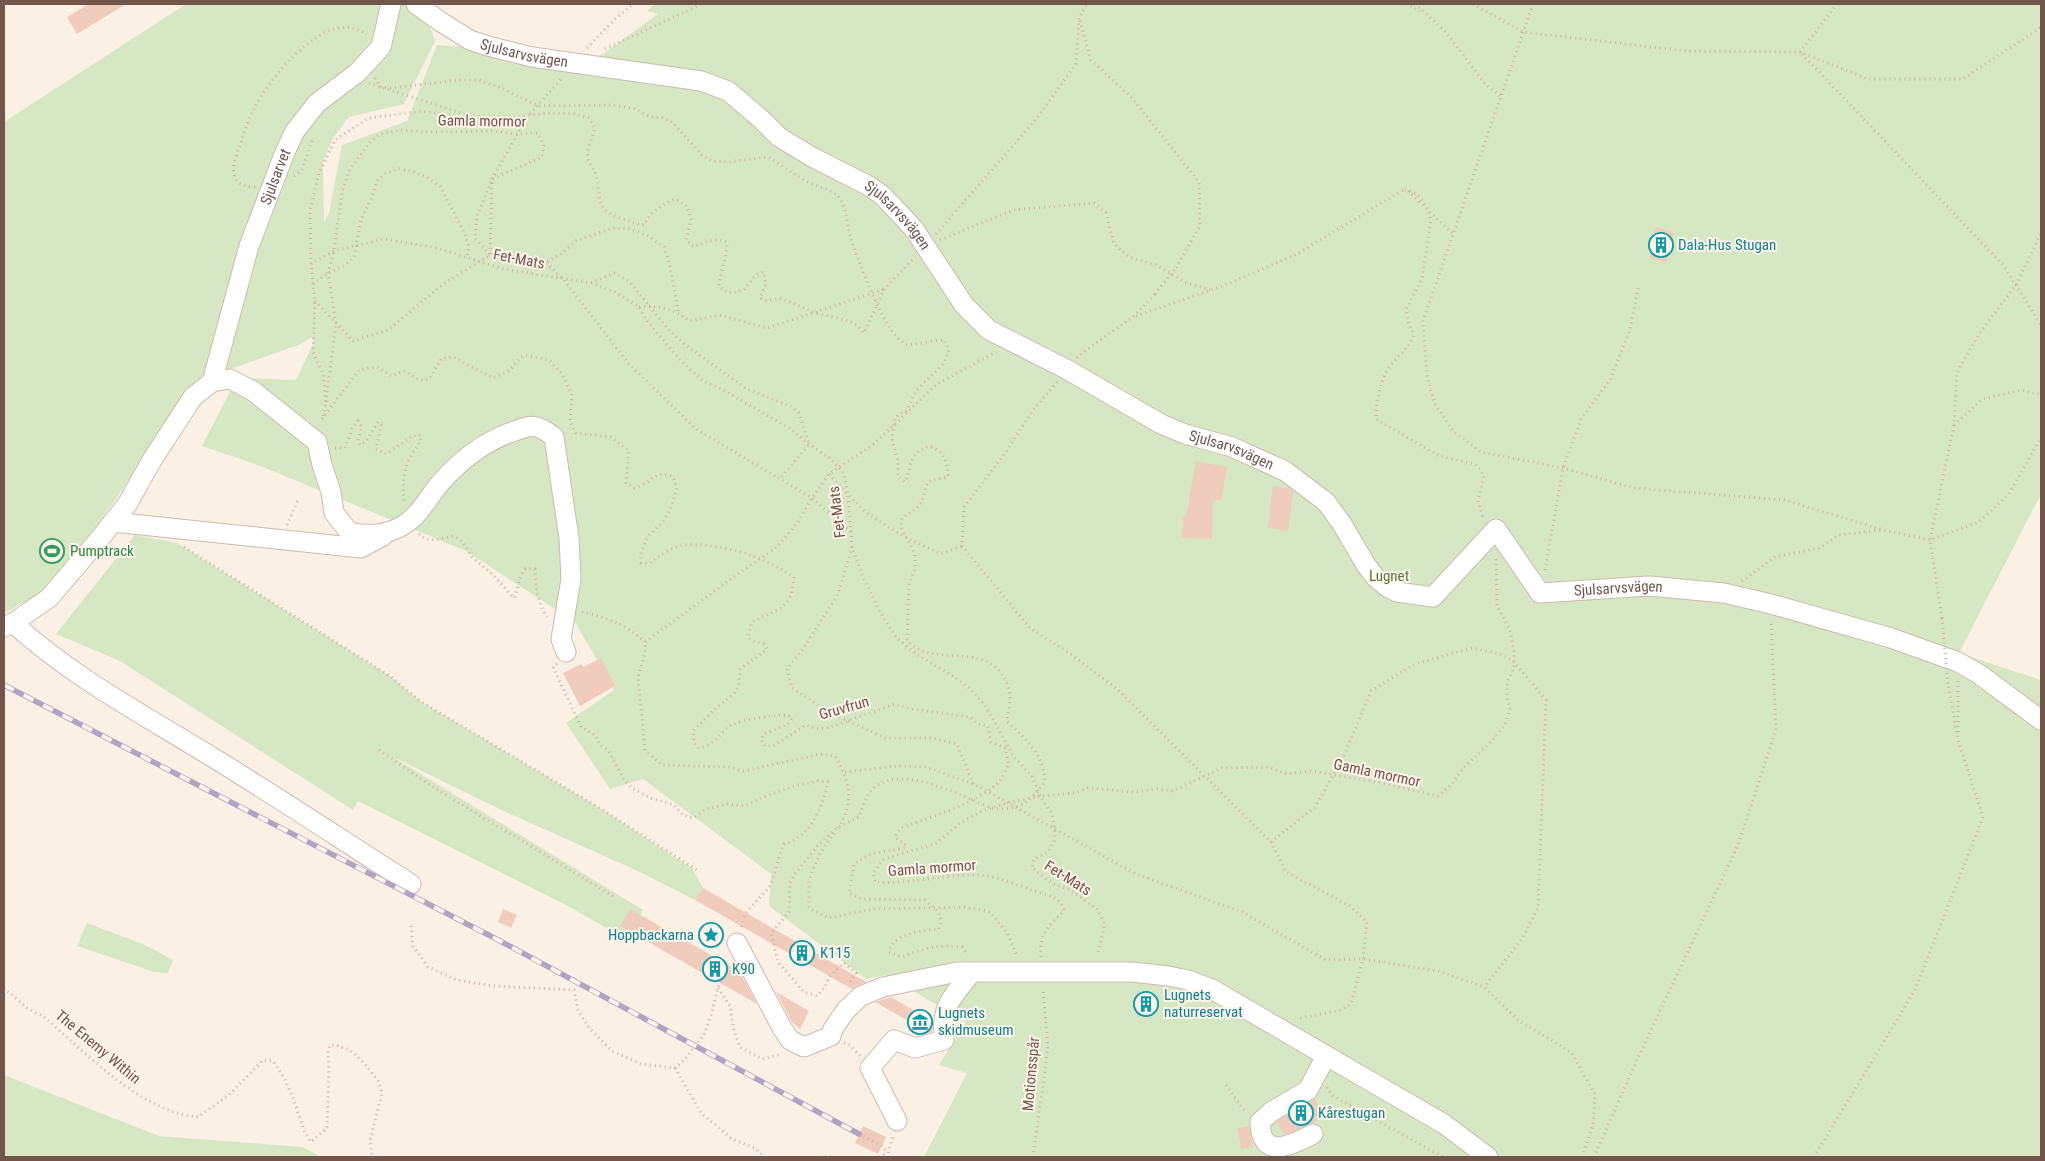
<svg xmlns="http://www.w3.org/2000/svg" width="2045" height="1161" font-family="'Roboto Condensed',sans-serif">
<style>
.green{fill:#d5e8c3}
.building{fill:#efccbc}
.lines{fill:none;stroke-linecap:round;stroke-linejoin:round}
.minor-casing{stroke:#ceb9ae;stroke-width:21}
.path{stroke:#d4afa0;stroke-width:3;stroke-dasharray:1 4;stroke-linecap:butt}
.minor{stroke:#fff;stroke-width:19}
.rail-casing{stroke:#b1a3c3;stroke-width:5.5}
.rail{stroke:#fef4e9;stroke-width:4;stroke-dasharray:11;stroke-linecap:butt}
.path-bridge{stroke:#d4afa0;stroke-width:3;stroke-dasharray:1 4;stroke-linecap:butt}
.labels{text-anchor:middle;stroke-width:4;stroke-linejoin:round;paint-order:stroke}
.street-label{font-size:15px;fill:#72554b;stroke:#fef4e9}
.culture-label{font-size:15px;fill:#0d838f;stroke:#fef4e9;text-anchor:start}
.leisure-label{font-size:15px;fill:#27864d;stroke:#fef4e9;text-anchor:start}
.park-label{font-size:15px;fill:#577843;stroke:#fef4e9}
</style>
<rect width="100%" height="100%" fill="#fbf0e4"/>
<path class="green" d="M186,4H422L435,41L404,104L349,117L333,138L323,162L324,222L329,213L342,145L407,121L437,45L594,57L603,54L658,14L647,11L655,4H2041V494L1959,653L2041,680V1157H924L967,1073L939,1065L966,1022L886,975L866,979L769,906L771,874L643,779L610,789L566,723L614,690L575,622L464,550L263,467L202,446L237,378L296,380L313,344L312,337L301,344L197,381L145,458L52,588L4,613V122Z
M135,535L177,543L390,676L420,701L603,810L692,868L703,888L695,900L640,872L508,813L393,757L643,910L626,939L566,905L358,801L353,810L120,661L56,634Z
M87,923L145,945L173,960L168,973L154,972L77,946Z
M4,1075L159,1136L303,1147L321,1157H4Z"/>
<path class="building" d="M89,4H126L77,34L67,17Z
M1656,227L1674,232L1666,263L1649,258Z
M1196,461L1227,467L1221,501L1213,499L1212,539L1182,538L1183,517H1186Z
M1273,486L1288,488L1293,491L1288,531L1268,528Z
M601,658L615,686L580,706L563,673L581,664L583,667Z
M703,888L866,982L852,989L695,900Z
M503,909L517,915L511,928L498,922Z
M630,909L739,971L757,1004L620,926Z
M776,992L809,1011L800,1029L792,1022Z
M1137 1004a9 9 0 1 1 18 0a9 9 0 1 1-18 0Z
M891,997L933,1022L932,1032L928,1033L922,1030L918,1036L909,1030L912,1023L875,1002Z
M1315,1099L1323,1116L1314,1123L1284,1135L1277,1121Z
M863,1126L886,1137L878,1154L855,1143Z
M1249,1126L1253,1147L1241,1149L1238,1128Z"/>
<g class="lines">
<defs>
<g id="minor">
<path id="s1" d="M416,4L441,22L470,40L488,46L532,57L701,81L728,91L761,119L779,137L812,157L869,186L883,196L914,229L964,305L989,330L1068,370L1161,424L1185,434L1232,447L1285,471L1326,502L1342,524L1366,565L1376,578L1387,587L1397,592L1433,597L1496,529L1540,593L1649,586L1724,593L1771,604L1891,638L1958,662L1979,674L2041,720"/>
<path id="s2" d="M212,382L249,246L285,152L295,131L317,103L357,73L381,47L391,4"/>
<path d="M113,522L361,548L383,536"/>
<path d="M13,623C72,677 144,715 212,757C279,798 345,842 411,884"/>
<path d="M4,627L13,623L49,598L102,536L128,503L152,460L193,397L212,382L230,379L253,391L317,442L322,465L331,492L334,513L350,533C369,535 384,536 402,526C418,517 426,501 437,487C457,463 480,444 509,433C530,425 536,422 554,437L569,538L571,579L561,639L566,652"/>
<path d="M737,943L782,1028L790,1040L804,1047L831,1036L833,1029L846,1010L861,996L883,987L957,972H1132L1168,976L1188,980L1212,989L1246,1009L1444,1124L1488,1157"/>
<path d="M897,1121L870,1068L894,1040L915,1048L944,1040C941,1005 951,999 972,972"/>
<path d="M1313,1134C1292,1145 1261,1161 1260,1122L1271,1112L1308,1090L1326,1056"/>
</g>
</defs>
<use href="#minor" class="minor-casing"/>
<path class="path" d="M1406,4L1420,11
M1415,4L1444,30L1487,86L1501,96
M1473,4L1523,32L1686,51L1800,52L1868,79H1963L2041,27
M1533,4L1423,321L1427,377L1435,404L1454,432L1481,452L1563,468L1634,488L1784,500L1883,530L1930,540L1979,522L2009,494L2041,437
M1080,21L1091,60L1131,97L1199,182L1200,226L1175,269
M587,48L616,18L633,4
M605,49L702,4
M1800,52L1837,4
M1802,54L2003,265L2041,325
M375,78L381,87L391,88L459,80H478L499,87L538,106L611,105L633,108L651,117L664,118L672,122L702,155L712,161L728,162L768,157C782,165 795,176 810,183C819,187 830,189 838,196C847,206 847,224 850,236C857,257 885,337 906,344C913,346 933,340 944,340L949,350L944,363L915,392L906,411L899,414L895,419L892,439L898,462V477L905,482C914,462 907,455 929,446C945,452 947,461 948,477L931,480L926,486L922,502L916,509L902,518L901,527L915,554V569L909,585L907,639C928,669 981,641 1003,676C1007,682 1010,690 1010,698C1010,705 1008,713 1007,721C1027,741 1043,752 1045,782C1030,802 1018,812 992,808C962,797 905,764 875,787C866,794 863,806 859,817L837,828L819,844L794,875L790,884L789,912L771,933L778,962L804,992L817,996L825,987L829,977L844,963L856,973L850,982
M369,83L470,116L512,117L550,113L574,114L589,118L595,128C593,136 588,146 588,154C587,163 594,167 596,175C602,198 593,210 623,219C631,221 636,225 644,225C650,212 662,205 675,199L687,206L691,219L686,240L694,247C705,242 715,237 727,242C727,260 720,271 719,287L729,293L744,290L756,275L763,272L766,284L760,298L767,301L780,298L816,313L849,321L859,327L864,333L885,288L915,257
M530,114L562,78
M294,176L302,170L313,138
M255,187C246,187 236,184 234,175C232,165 237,154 240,145C244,133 248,120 254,109C267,82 307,34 338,28C348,26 358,29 367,34
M1405,189L1417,194L1427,207L1431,220L1422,279L1406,309L1408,322L1414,335C1407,351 1400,353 1390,366C1381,378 1375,404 1376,419L1439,456L1475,464L1484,475L1478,501L1483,518
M1408,191L1453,234
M936,234L1037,118L1076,64L1079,18L1087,4
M940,240L1013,210L1094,203L1106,213L1114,244L1129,257L1156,265L1187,283L1210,290
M490,254L492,179L526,119
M516,261L534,263
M546,263L563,279L629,364L696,429L812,498L851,532
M311,264L334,251L384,239L437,248L503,269L591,283L615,292L639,307L647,321L681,361L703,381L723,390L791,429L809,444L831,459L844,474L848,494L852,547L863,577L880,612L896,637L916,654L953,676L969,688L985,705L1014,757L1032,776L1040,796L1052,814L1055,829L1054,841L1048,852L1034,859L1032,868L1053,884L1069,889L1097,909L1104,921V929L1097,956
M591,283L614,273L629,281L668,329L688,347L747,389L790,406L799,413L809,444L780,479
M313,284L328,273L345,265L354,257L361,219L372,197L377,181L386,173L399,169L412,171L428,178L440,186L464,232L469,247L467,258
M315,301L353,341L388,330L442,285L490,255
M639,307C658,305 675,309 689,321L720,315L767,328L885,289
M1136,316L1228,284L1295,255L1405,189
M1077,358L1082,353L1133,317L1155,294
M1057,382L1031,413L1006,452L964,507L962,546L1030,628L1069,653L1117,689L1271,842L1286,872L1350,906L1367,922L1363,959L1351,1004L1340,1010L1297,1019
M326,402L336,323L328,273L334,251L342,192L349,171L369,143L380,134L401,130L431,132L492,131L517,134L537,133L544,144L542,157L492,179L477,216L475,238L490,255L545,263L561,254L576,241L613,228L631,229L648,236L664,247L670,266L678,311
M323,416L326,402L323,374L313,352L315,301L311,264L310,210L319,173L335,140L369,118L422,111L481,121L525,119
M322,419L359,370L377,367L391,376L405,371L419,380L429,379L442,358L453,357L493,378L510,370L516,362L525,355L549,360L562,374L572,394L570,422L576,433L611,437L629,451L626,483L634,488C651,485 654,468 673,477L677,488L670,510L662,523L648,536L641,552V563H650C659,555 669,549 680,546C686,544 694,545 700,545C735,547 765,558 794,577L791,596L782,608L752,622L748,637L752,641L764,644L767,649C758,658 749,661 740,669L739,685L734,694L716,708L693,731L694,743L699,748C717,744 717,735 730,726C740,719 776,715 788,715L792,719L788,724L764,734L761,740L765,746H773L806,725L818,729L831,727L895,704L911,709L970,717L978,724L988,726L991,742L1005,748L1009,764L1000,781L987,792L956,808L901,828L895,837L906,845L905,848L871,854L854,864L849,893L862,899L925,900C937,910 944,913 939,929C923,930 893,933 889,952L901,957C921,949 940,944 962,947L968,955
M1954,425L1983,399L2021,390L2041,395
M335,448H345L353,427L358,421L362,427L358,440L360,445L366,441L378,422L381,425L376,449L386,454L413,436L421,435C420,447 413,450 409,460C402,474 403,489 404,504
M829,474L864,511L903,536L941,554L962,546
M287,525L298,500
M419,534L426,539L436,540L454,536L462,541L472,557L492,574L514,598C519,588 518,578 525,569H535C536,587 537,603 547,617
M184,547L390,676L420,701L603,810L697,870
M852,547L838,594L803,649L787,669L792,688L827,711L885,738H931L957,744L973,784
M1545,570L1563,468L1581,419L1610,380L1630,330L1638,288
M1742,581L1775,557L1819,548L1839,535L1880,530
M582,612C606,617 627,625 645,642
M1942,618L1930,540L1954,425L1957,372L1979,334L2016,285L2041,233
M557,664L553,667L581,727L595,735L600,745L608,750L625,781L632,788L650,798L674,805L683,815L693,818L706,809L727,804L745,806L768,795L798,785L818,781L828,782C823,806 810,838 784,844L780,854L771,885L745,914L741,929
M1958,732V680
M379,750L436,789L613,896
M845,772L897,766L925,767L974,784L1136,874L1242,912L1326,960L1363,959L1438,971L1484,987L1519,1021L1571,1052L1595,1094L1593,1125L1582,1157
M838,828C855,802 850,781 835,756L821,754L743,771L729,767L662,765L645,750L638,677L645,654V642L735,576L777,547L798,522L812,498L829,474L874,444L937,384L996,352
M834,833L819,855L809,880V908L828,918L874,909L965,907L990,912L1008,934L1017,956
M1271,842L1315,807L1343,758L1371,691L1415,664L1472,648L1500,654L1513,661L1546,700L1538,908L1522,939L1484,987
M411,926L413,946L428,967L457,980L494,986L574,990L578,1010L589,1028L612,1051L641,1064L675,1068L685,1059L704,1035L711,1015L718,988L728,963
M1041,957C1039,931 1048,929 1064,910C1059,896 1050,896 1037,892C1018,886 999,876 978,875C945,874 906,885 875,882L873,873L884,859L937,843L960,823L984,810L1007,803L1040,796L1074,793L1088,788L1134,792L1157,789L1173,791L1222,768L1268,767L1287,774L1310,771L1372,781L1438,796L1452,784L1463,768L1491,742L1505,725L1510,709L1507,697V682L1514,668V650L1510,630L1497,606L1496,559
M4,988L27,1008L44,1017C85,1052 142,1113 198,1117L229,1095L263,1060L273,1061C286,1078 293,1098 300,1118C304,1129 304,1133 311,1142L327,1128L329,1074L328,1050L330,1045H335L350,1050L365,1064L378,1081L382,1093L370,1141L372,1157
M718,988L730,1006L734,1031L740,1047L762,1059L782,1054
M844,1043L850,1045L860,1056
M675,1068L701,1113L732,1139L755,1148L764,1157
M1226,1085L1246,1113
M1327,1087L1333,1096L1443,1157
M859,1134L882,1146L888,1152
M825,1157H831
M879,1157L888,1153L893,1136
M1033,1157L1048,1048L1043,989
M1594,1157L1636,1062L1738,845L1776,730L1771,620
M1814,1157L1915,990L1983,817L1958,740L1948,684"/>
<use href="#minor" class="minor"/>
<defs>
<path id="rail" d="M4,685L502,942L859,1134"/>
</defs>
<use href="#rail" class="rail-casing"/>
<use href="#rail" class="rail"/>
<path class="path-bridge" d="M1155,294L1175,269
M1942,618L1948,684"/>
</g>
<defs>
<symbol id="building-ring" viewBox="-11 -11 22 22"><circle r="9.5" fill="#fef4e9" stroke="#0f9aa8" stroke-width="1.5"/><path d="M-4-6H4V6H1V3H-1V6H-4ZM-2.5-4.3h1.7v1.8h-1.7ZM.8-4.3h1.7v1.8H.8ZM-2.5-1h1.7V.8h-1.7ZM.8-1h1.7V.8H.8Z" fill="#0f9aa8"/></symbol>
<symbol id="stadium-ring" viewBox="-11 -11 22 22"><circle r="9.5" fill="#fef4e9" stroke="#2e9e5b" stroke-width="1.5"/><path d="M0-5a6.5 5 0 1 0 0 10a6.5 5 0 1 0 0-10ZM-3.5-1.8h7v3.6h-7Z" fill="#2e9e5b"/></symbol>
<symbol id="sight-ring" viewBox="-11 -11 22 22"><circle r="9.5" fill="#fef4e9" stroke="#0f9aa8" stroke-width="1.5"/><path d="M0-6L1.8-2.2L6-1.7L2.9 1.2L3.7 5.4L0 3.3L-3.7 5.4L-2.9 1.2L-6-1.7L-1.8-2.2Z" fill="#0f9aa8"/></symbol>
<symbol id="museum-ring" viewBox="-11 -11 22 22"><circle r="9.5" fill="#fef4e9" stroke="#0f9aa8" stroke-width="1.5"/><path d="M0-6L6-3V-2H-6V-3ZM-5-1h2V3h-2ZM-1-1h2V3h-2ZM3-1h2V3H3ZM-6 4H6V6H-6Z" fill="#0f9aa8"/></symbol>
</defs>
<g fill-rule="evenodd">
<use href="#building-ring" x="1647" y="231" width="28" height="28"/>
<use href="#stadium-ring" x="38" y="537" width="28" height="28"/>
<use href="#sight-ring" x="697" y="921" width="28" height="28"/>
<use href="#building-ring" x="788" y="939" width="28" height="28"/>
<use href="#building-ring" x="701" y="955" width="28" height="28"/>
<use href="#building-ring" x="1132" y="990" width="28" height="28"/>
<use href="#museum-ring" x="906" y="1008" width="28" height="28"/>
<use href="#building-ring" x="1287" y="1099" width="28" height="28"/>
</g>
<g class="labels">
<g class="street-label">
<text dy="5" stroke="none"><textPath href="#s1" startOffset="121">Sjulsarvsvägen</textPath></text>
<text transform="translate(482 121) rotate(1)" y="5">Gamla mormor</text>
<text dy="5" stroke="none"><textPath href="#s2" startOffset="215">Sjulsarvet</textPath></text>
<text dy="5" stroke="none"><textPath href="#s1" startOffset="541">Sjulsarvsvägen</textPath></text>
<text transform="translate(519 259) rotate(11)" y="5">Fet-Mats</text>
<text dy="5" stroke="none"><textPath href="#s1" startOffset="960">Sjulsarvsvägen</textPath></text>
<text transform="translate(837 512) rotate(-97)" y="5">Fet-Mats</text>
<text dy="5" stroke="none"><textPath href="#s1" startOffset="1471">Sjulsarvsvägen</textPath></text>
<text transform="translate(844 708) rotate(-16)" y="5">Gruvfrun</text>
<text transform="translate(1377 773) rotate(12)" y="5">Gamla mormor</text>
<text transform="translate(932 868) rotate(-4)" y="5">Gamla mormor</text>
<text transform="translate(1068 878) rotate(32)" y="5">Fet-Mats</text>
<text transform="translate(98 1047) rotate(40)" y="5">The Enemy Within</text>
<text transform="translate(1031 1074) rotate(-85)" y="5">Motionsspår</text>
</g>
<g class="culture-label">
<text x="1678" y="250">Dala-Hus Stugan</text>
<text x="694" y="940" text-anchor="end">Hoppbackarna</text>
<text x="820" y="958">K115</text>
<text x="732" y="974">K90</text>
<text x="1164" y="1000">Lugnets<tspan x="1164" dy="17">naturreservat</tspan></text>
<text x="938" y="1018">Lugnets<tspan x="938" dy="17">skidmuseum</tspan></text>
<text x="1318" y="1118">Kårestugan</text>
</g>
<g class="leisure-label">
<text x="70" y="556">Pumptrack</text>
</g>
<g class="park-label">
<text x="1389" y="581">Lugnet</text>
</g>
</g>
<rect width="2045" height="1161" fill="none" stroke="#72554b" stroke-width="10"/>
</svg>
